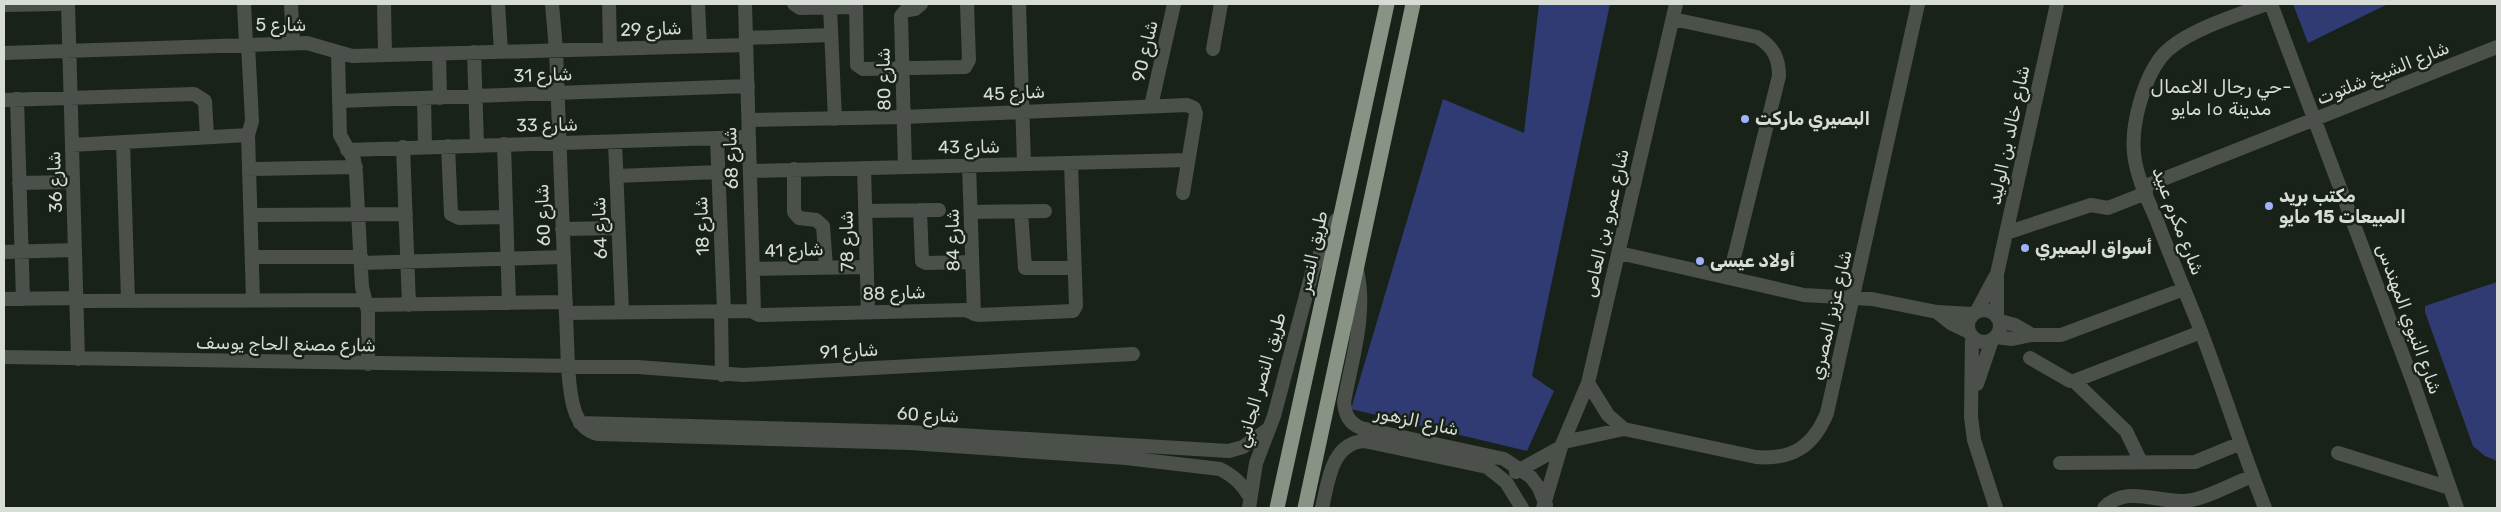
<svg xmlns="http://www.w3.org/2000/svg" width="2501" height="512" font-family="Rubik,'Noto Sans Arabic',sans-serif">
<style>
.green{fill:#2f3b72}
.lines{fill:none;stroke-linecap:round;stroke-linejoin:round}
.minor{stroke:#4b504a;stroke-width:14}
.highway{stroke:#889386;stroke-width:15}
.poi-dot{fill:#9fb3fd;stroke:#192218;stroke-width:2}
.labels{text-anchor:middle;stroke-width:5;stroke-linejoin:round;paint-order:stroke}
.street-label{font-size:18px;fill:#d7dcd6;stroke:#192218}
.poi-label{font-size:18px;font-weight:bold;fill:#d7dcd6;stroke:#192218;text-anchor:start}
.neighbourhood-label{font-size:19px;fill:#d7dcd6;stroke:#192218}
</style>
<rect width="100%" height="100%" fill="#192218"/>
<path class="green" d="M1539,4H1610L1532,376L1554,391L1527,451L1351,409L1443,99L1524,133Z
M2293,4H2388L2308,43Z
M2497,282V461L2485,456L2473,446L2425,312V306Z"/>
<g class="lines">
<path class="minor" d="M68,4L78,359
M244,4L246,44
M291,4L293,43
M384,4L385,54
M498,4L501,51
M552,4L556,50L568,367C570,390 571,429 598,434L910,443L1126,458L1220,469C1234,476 1242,484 1250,497
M609,4L610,48
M698,4L700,46
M745,4L754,312
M794,4L800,8L856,7
M856,4L857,65L863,69L965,67L969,60L967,4
M1019,4L1024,164
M2271,4L2413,382L2457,508
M4,5L59,4
M830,7L835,119
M1673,19L1757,37C1773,46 1779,58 1779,76L1729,278
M746,38L831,35
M248,44L252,121L248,135L253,300
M1213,49L1221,4
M474,52L477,145
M4,53L307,43L352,56L746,45
M338,54L340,135L354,160L356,174L362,287L368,311V364
M439,54L440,98
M17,99L23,299
M424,99L425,146
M4,100L194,94L205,101L207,137
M339,101L748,86
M1151,106L1174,4
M749,120L903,117L1187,105L1194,108L1196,114L1183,193
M717,138L724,311
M123,142L128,300
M615,142L622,312
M504,144L509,303
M72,145L248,135
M448,146L451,214L459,218L506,217
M403,147L409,305
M347,150L749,137
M969,165L974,314
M905,167L901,16L905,11L915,9L921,4
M864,168L868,312
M249,169L356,167
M794,169V212L799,218L816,220L823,226L826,267
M750,171L1188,160
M616,176L719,172
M19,183L73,182
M2143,187L2497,47
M920,210L922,261L926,263L972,262
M865,211L939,210
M971,212L1045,211
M1021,212L1025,268H1075
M251,215L406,214
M562,229L618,228
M2006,233L2091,205L2108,208L2146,193
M4,252L75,250
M1619,253L1804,295L1872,299L1937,312L1973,314
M252,257H361
M361,263L564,257
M753,269L867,267
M1357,270C1367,313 1352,359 1344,402C1345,415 1349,423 1361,428L1504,459L1531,477L1539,488L1546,505
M4,299L77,298
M77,301L364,300
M366,305L566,302
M1968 326a16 16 0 1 1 32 0a16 16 0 1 1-32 0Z
M721,311L722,375
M1977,311L1995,277
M1937,312L1952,324L1969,332
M566,313L751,311L759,315L965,310L978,315L1073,311L1076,306L1071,163
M1997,316V274L2057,4
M2000,321L2015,325L2032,335
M1972,336L1971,417L1974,440L1996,508
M1996,337L2012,339L2032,335H2061L2184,289
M4,357L638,367L743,375L1133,354
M2030,358L2070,381H2074L2201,332
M2074,381L2126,431L2141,462
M1588,383L1608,415L1624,429
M1977,384L1992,340
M580,423L909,432L1229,451L1243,447L1267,430
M1564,442L1624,429L1756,457C1792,460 1813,447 1827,413L1918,4
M2338,453L2450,488
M2060,463L2195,462L2241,443
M1516,472L1561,447
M1249,508L1256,463L1274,416L1313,269L1336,220
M1322,508C1328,483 1331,443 1364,441L1487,467L1506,482L1522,508
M1543,508L1561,447L1588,383L1676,4
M2104,508C2125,485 2157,502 2183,501C2202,501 2233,483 2253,476
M2265,508C2240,445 2220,379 2195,316C2182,284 2169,253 2157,221C2148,200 2136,176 2134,153C2131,124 2144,78 2162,56C2183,31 2236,16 2266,4"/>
<path class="highway" d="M1277,508L1387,4
M1305,508L1413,4"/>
</g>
<g class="poi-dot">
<circle cx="1745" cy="119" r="5"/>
<circle cx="2269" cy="206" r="5"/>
<circle cx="2025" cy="248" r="5"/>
<circle cx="1700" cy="261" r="5"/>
</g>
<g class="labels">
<g class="street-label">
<text x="281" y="31">شارع 5</text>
<text transform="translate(651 29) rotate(-2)" y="6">شارع 29</text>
<text transform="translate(1145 51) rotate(-77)" y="6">شارع 90</text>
<text transform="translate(2383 73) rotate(-22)" y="6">شارع الشيخ شلتوت</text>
<text transform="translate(543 75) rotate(-2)" y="6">شارع 31</text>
<text transform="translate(884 79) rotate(-91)" y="6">شارع 80</text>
<text transform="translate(1014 93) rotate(-3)" y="6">شارع 45</text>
<text transform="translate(547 125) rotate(-1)" y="6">شارع 33</text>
<text transform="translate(2009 135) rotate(-78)" y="6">شارع خالد بن الوليد</text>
<text transform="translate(969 147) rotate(-1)" y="6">شارع 43</text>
<text transform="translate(731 158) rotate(-92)" y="6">شارع 68</text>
<text transform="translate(55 182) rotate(-92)" y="6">شارع 36</text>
<text transform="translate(543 215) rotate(-92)" y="6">شارع 60</text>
<text transform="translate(2178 221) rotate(69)" y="6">شارع مكرم عبيد</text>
<text transform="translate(1606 223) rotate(-77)" y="6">شارع عمرو بن العاص</text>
<text transform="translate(702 226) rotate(-92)" y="6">شارع 18</text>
<text transform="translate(600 228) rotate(-92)" y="6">شارع 64</text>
<text transform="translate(953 240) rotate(-91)" y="6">شارع 84</text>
<text transform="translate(847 241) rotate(-91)" y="6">شارع 78</text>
<text transform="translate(794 250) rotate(-2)" y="6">شارع 41</text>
<text transform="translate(1313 252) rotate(-78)" y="6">طريق النصر</text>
<text transform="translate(894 293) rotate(-2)" y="6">شارع 88</text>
<text transform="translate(1831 315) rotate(-77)" y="6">شارع عزيز المصري</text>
<text transform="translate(2409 319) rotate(70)" y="6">شارع النبوي المهندس</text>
<text transform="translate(286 344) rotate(1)" y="6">شارع مصنع الحاج يوسف</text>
<text transform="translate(849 351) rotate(-3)" y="6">شارع 91</text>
<text transform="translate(1261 380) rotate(-74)" y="6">طريق النصر الجانبي</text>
<text transform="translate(928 415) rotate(3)" y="6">شارع 60</text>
<text transform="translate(1417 421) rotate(12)" y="6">شارع الزهور</text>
</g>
<g class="poi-label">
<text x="1755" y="125">البصيري ماركت</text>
<text x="2279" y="202">مكتب بريد<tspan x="2279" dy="21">المبيعات 15 مايو</tspan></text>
<text x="2035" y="254">أسواق البصيري</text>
<text x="1710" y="267">أولاد عيسى</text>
</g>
<g class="neighbourhood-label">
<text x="2221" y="93">حي رجال الاعمال-<tspan x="2221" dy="22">مدينة ١٥ مايو</tspan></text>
</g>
</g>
<rect width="2501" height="512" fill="none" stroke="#d7dcd6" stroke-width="10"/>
</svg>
